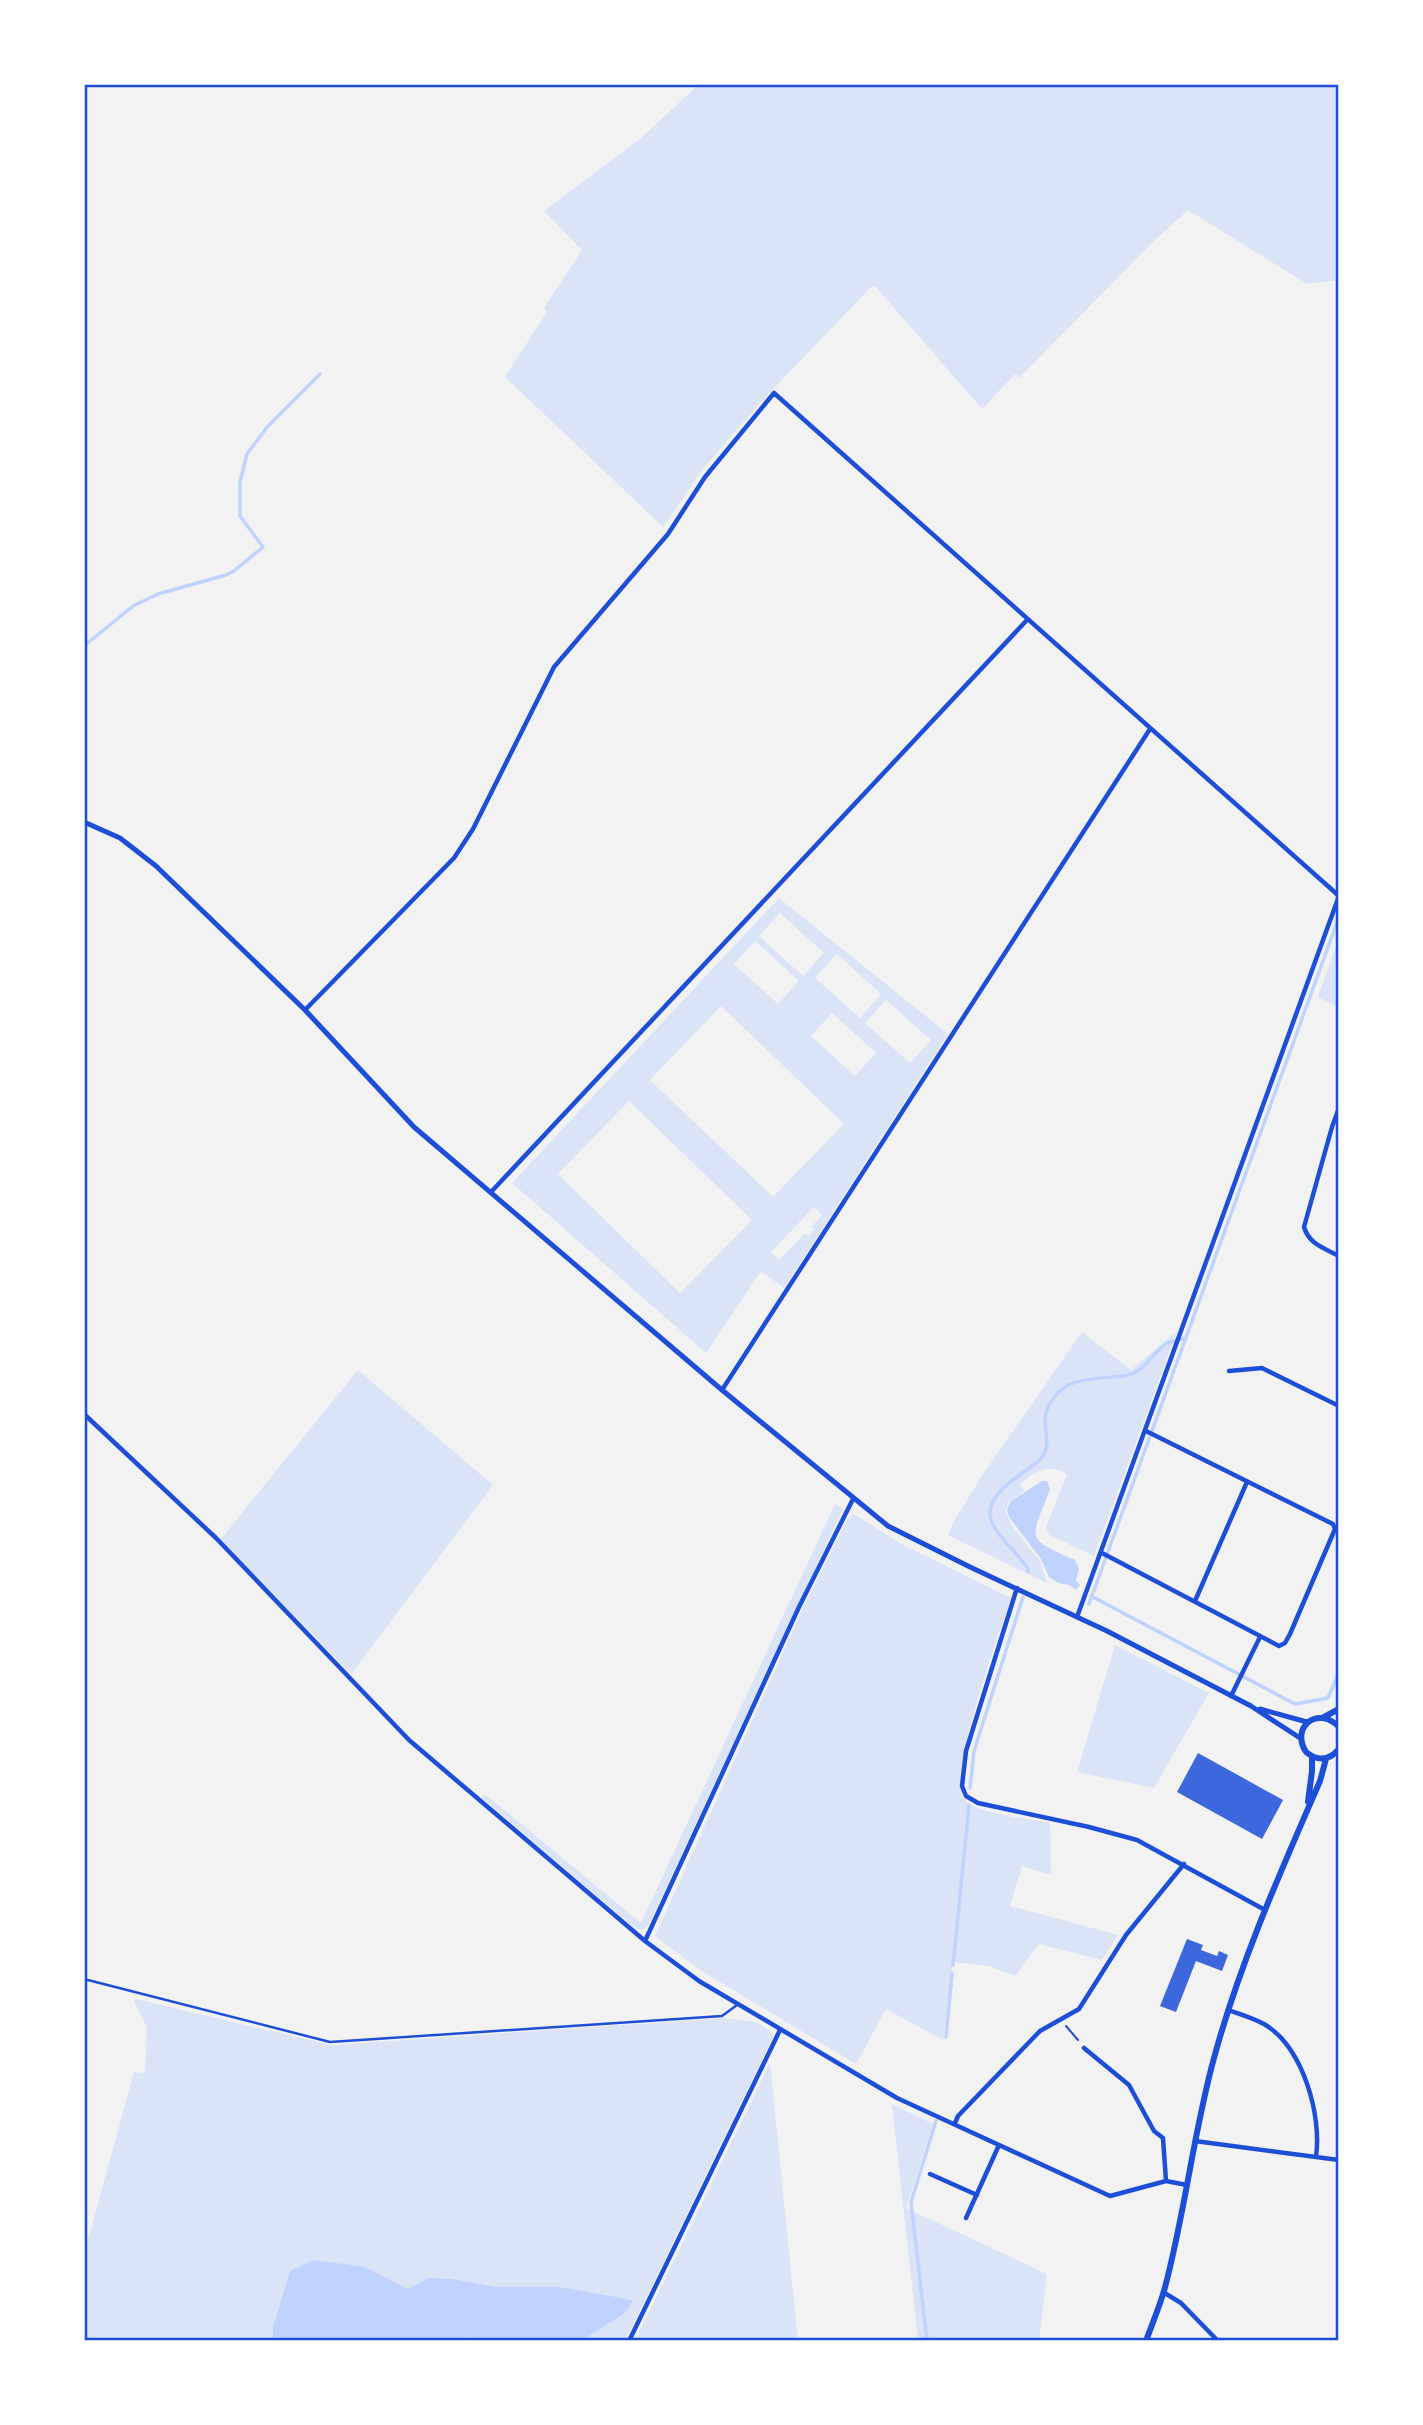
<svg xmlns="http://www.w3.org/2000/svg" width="1423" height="2425" font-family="Rubik,sans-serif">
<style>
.green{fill:#dbe4f7;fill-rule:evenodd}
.water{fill:#bfd3fe}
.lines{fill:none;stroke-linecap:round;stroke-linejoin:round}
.stream{stroke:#bfd3fe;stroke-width:3.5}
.building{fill:#3d67dc}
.path{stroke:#1d4ed8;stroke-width:2}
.service{stroke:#1d4ed8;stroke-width:2.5}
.minor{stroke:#1d4ed8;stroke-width:4.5}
.tertiary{stroke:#1d4ed8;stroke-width:5}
.secondary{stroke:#1d4ed8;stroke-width:6}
.neatline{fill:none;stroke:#1d4ed8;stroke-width:2.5}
</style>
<rect width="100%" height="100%" fill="#f2f2f2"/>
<path class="green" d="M699,84H1338L1339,280L1307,284L1188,210L1155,240L1019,378L1015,374L982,409L875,286L871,287L758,405L702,470L663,527L505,377L547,312L544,308L582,250L544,211L641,138Z
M779,898L948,1034L784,1288L761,1271L706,1353L512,1183ZM780,913L824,953L803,976L759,936ZM755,941L799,981L778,1004L734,964ZM837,954L881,994L860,1018L815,978ZM886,1000L931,1040L910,1063L865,1023ZM721,1006L844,1124L773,1197L650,1080ZM832,1013L876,1053L855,1076L811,1036ZM629,1101L752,1220L680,1293L558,1174ZM814,1207L822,1215L811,1227L814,1230L809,1236L805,1233L779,1260L771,1252Z
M1339,938V1008L1318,997Z
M1177,1331L1094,1556L1049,1535L1046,1527L1067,1474C1047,1463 1036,1471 1020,1484L1024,1491L1010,1501L1005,1509L1011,1525L1040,1561L1047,1583L948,1535L954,1521L983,1474L1082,1332L1131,1370Z
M358,1370L493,1485L351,1674L220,1540Z
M835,1504L843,1509L649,1924L644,1929H636L482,1798L485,1794L641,1923Z
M854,1514L903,1545L1011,1598C1000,1631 947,1774 964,1799C973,1813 1032,1819 1050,1823L1051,1875L1022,1866L1010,1906L1118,1935L1102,1960L1039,1944L1015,1976L989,1966L953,1962L943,2040L886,2009L856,2064L702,1971L655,1936L803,1608L848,1518Z
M1115,1645L1209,1693L1154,1788L1077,1772Z
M136,1999L331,2045L725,2018L756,2022L772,2032L773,2037L625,2341H581L622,2315L628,2310L633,2301L560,2287H497L452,2279L408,2289L365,2267L273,2327V2341H84V2254L134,2072L145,2073L147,2027L134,2002Z
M770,2063L798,2341H635Z
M892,2104L933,2124L906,2208L1047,2274L1039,2341H918Z"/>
<path class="water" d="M1042,1481H1047L1050,1489C1031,1540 1023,1537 1075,1560L1079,1569L1076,1580L1080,1585L1076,1590L1069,1585L1058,1583L1049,1577L1041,1559L1009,1517L1007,1509L1011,1501Z
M313,2260L365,2267L408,2289L429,2278L452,2279L497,2287H560L633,2300L628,2310L622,2315L581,2341H488L466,2337L458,2341H273V2327L290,2271Z"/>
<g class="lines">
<path class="stream" d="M84,646L133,606L158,594L226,575L234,571L263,547L240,516V482L247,454L268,426L320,374
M1028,1572V1568C1000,1532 966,1515 1014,1479C1023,1472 1036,1465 1043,1456C1053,1443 1039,1423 1049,1405C1063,1379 1087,1379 1113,1377C1120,1376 1128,1376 1134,1373C1147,1367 1154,1352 1166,1344C1171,1341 1180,1340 1186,1338
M1091,1596L1295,1704L1328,1698L1339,1672
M1089,1604L1339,917
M970,1788L974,1751L1023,1597
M953,1965L969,1805
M946,2037L952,1974
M927,2341L911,2202L936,2121"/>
</g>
<path class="building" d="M1198,1753L1283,1800L1262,1839L1177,1792Z
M1187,1939L1203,1945L1201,1950L1217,1956L1219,1951L1228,1955L1222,1971L1196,1961L1176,2012L1160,2006Z"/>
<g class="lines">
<path class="path" d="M1066,2026L1078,2040"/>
<path class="service" d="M84,1979L330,2042L722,2016L737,2005"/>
<path class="minor" d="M84,740V751
M305,1010L454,858L473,829L554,667L668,534L705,477L774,393L1339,896
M1339,1108L1332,1127L1304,1227C1309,1244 1324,1248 1339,1256
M491,1192L1027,620
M1229,1371L1262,1368L1339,1406
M722,1390L1150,729
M84,1414L216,1538L409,1740L645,1941L699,1981L897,2098L1110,2196L1166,2181L1187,2185
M1102,1553L1279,1646L1285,1643L1290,1634L1335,1529L1333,1524L1146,1431
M1017,1588L966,1751L962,1786L966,1796L978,1803L1089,1827L1137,1840L1265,1910
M1195,1601L1247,1482
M1077,1617L1339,896
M1231,1696L1260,1637
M645,1941L799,1607L853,1499
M1228,2010C1240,2014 1253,2018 1264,2024C1303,2047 1322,2115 1316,2157
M1084,2048L1129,2085L1154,2131L1163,2138L1166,2181
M955,2123L958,2116L1040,2031L1079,2009L1126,1935L1184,1864
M1195,2141L1339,2160
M930,2174L977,2195
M966,2218L999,2145
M1163,2292L1181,2303L1218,2341
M629,2341L780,2030"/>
<path class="tertiary" d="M84,822L120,838L156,866L305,1010L414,1127L722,1390L888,1526L970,1567L1107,1631L1251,1706L1300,1738
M1260,1709L1307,1722"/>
<path class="secondary" d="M1324,1717L1339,1709
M1339,1727C1318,1705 1290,1727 1306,1752C1317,1761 1329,1761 1339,1749
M1308,1802L1312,1771V1757
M1146,2341C1152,2324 1159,2308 1164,2291C1185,2214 1193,2134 1214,2058C1240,1962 1281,1871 1320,1781L1326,1759"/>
</g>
<rect width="1423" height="2425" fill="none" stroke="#ffffff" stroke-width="172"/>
<rect x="86" y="86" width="1251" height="2253" class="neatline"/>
</svg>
